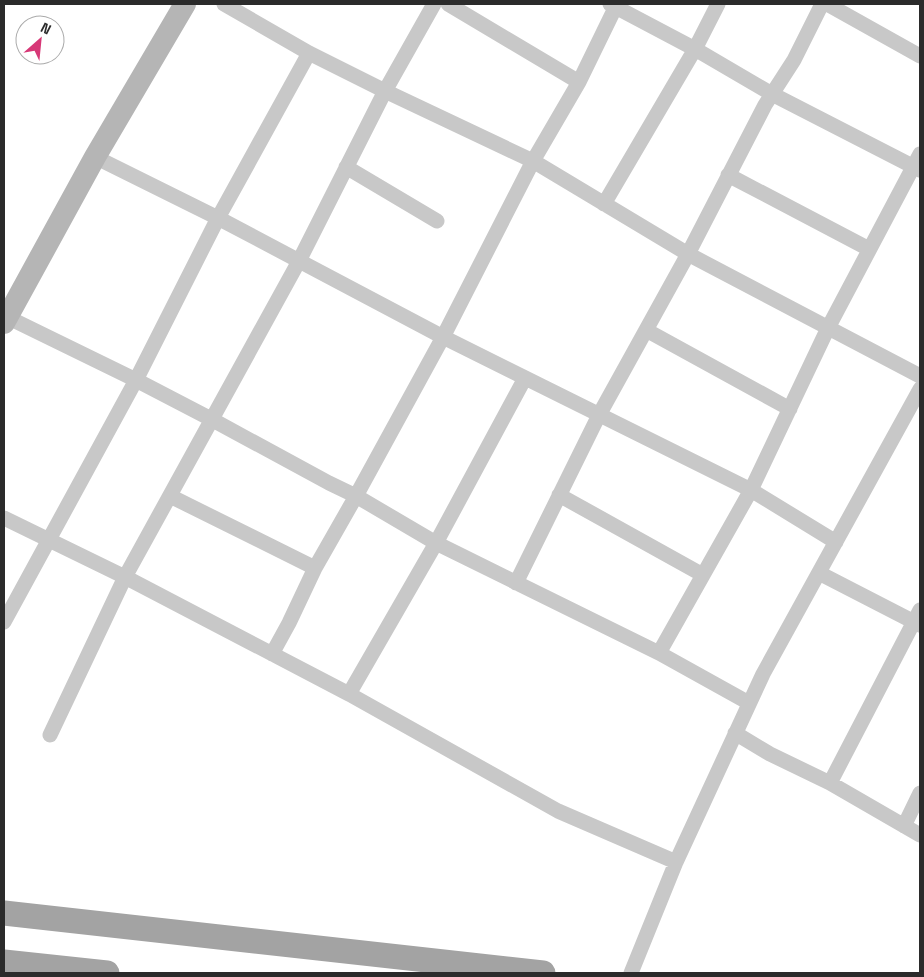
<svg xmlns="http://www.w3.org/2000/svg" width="924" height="977" font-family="'Space Grotesk',sans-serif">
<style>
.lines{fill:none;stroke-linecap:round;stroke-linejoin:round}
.minor{stroke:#c8c8c8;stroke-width:15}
.secondary{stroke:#b5b5b5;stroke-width:22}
.primary{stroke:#a3a3a3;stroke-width:25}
</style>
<rect width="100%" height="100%" fill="#fff"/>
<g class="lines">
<path class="minor" d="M224,4L309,53L385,91L533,161L688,254L920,376
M448,4L579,82
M610,4L695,49L772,94L920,170
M827,4L920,56
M95,157L218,218L443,337L751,490L836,542
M346,167L437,221
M728,175L869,249
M604,204L695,49L718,4
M7,317L136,380L211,419L329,483L356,496L436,543L659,653L749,703
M646,330L790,409
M559,495L703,575
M170,496L315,568
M4,518L125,577L349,694L436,543L525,378
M819,573L920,625
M516,583L599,415L688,254L765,105L794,60L822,4
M4,622L136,380L218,218L309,53
M659,653L751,490L828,328L920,154
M272,654L289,623L315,568L356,496L443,337L533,161L579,82L617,4
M349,694L558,811L676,862
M735,733L770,754L830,783L920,835
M50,735L125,577L299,261L385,91L434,4
M830,783L920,610
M904,826L920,793
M631,973L676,862L763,674L920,389"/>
<path class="secondary" d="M4,323L95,157L185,4"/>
<path class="primary" d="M4,913L543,973
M4,962L107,973"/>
</g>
<rect width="924" height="977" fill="none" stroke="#2b2b2b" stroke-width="10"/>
<g transform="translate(40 40) rotate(27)"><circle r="24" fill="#ffffff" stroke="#aaaaaa"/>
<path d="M0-4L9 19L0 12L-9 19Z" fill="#d73877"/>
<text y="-8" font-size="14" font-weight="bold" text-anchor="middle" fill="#2b2b2b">N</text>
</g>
</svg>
